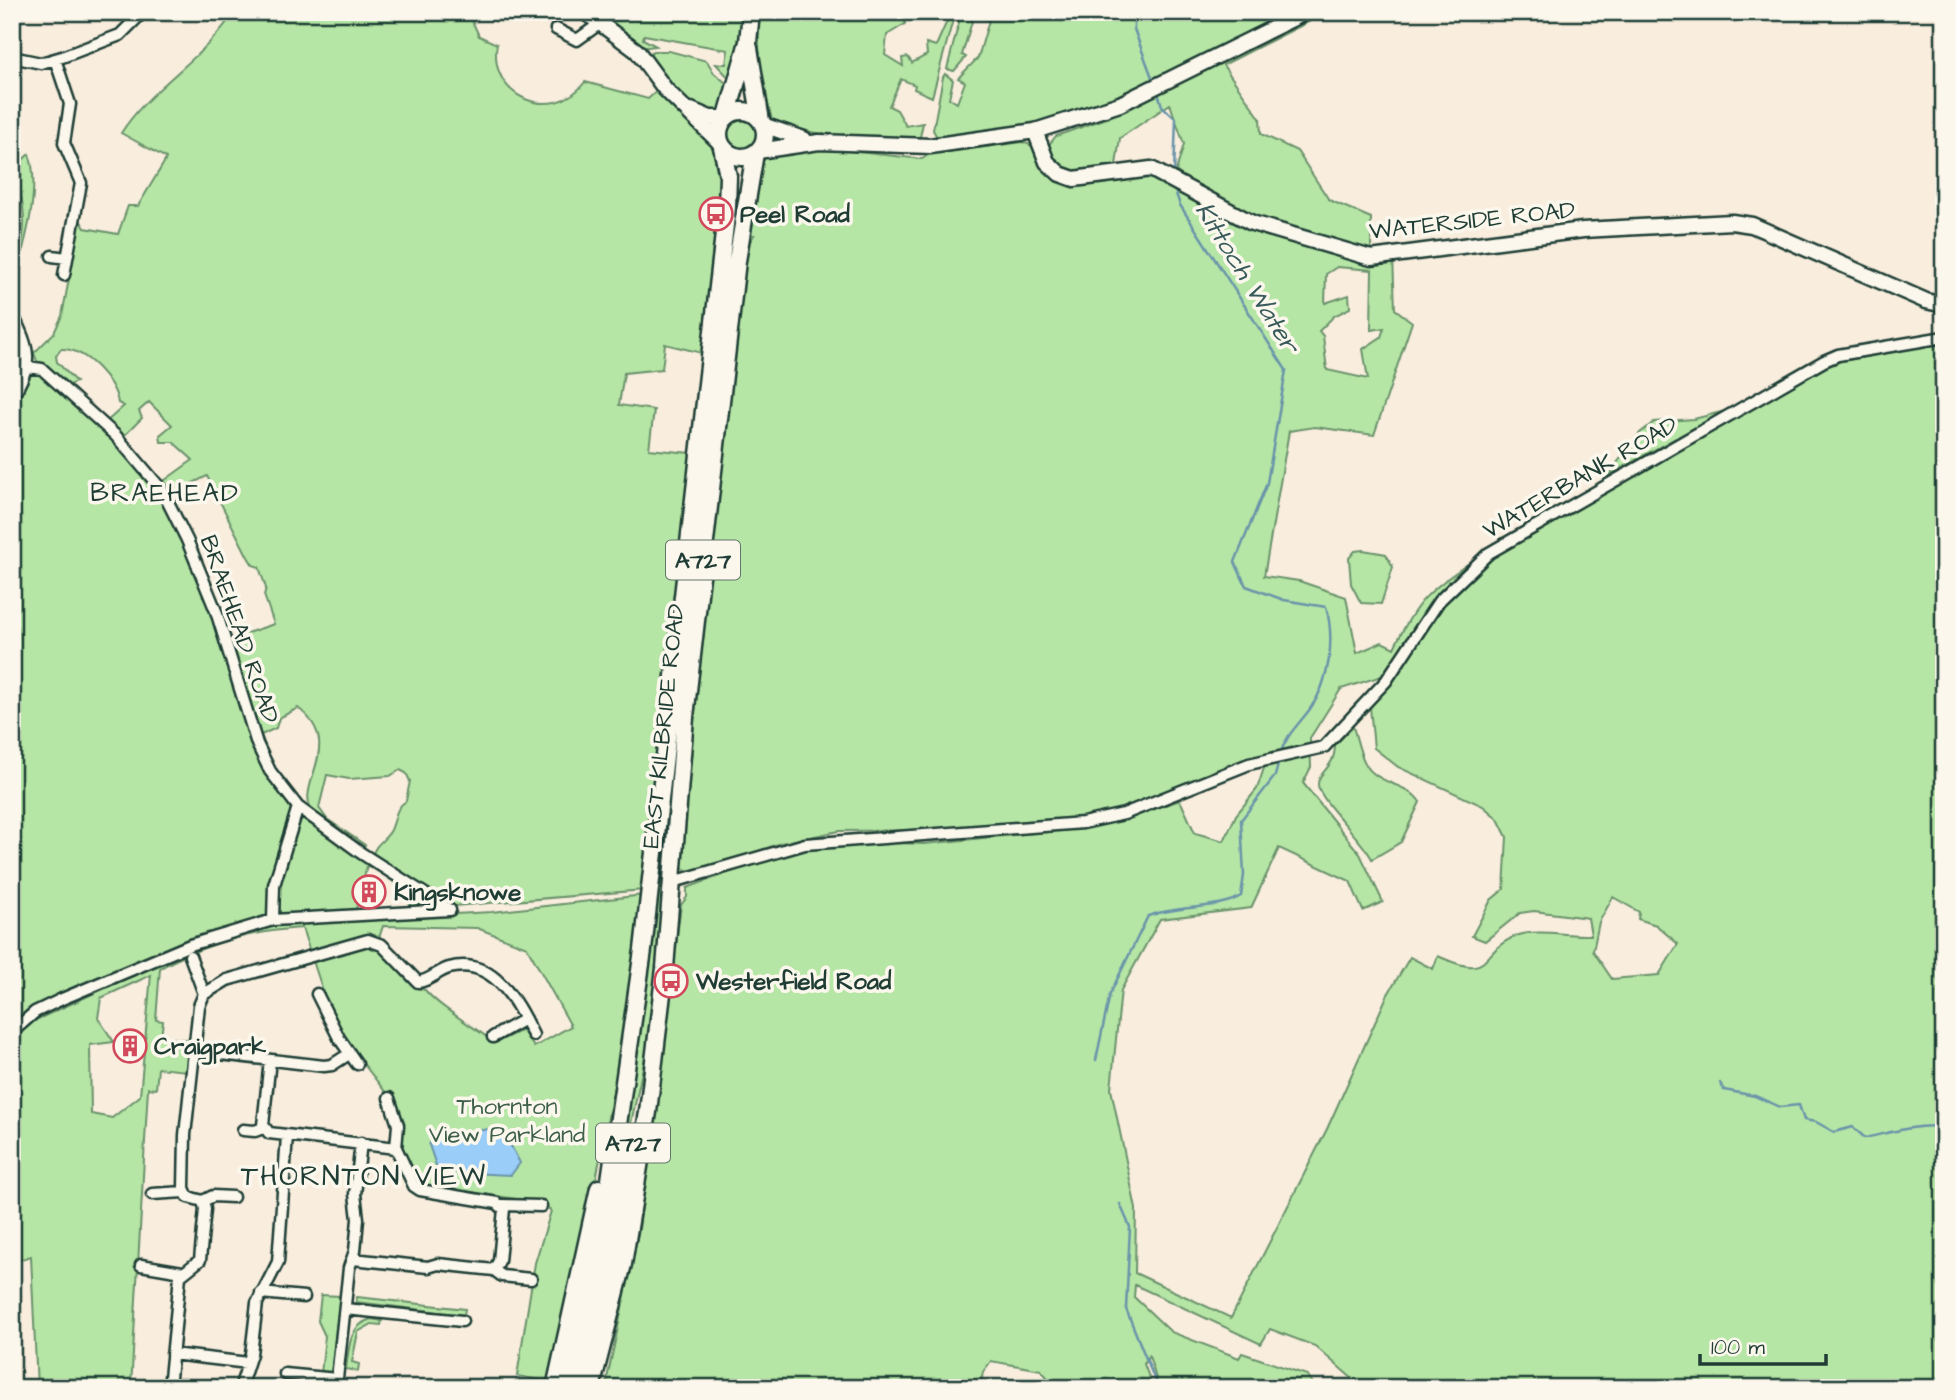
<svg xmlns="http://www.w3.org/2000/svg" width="1956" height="1400" font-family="'Architects Daughter',sans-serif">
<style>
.green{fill:#b6e6a5;stroke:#6a926c;stroke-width:2;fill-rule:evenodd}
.water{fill:#9acef8;stroke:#6994aa;stroke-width:2}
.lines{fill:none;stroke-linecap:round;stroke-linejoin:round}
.stream{stroke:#6994aa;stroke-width:2.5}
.street-casing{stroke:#1f3d34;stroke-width:15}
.secondary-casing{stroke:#1f3d34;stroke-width:19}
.primary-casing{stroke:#1f3d34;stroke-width:21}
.street{stroke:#fbf7ec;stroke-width:10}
.secondary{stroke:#fbf7ec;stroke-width:14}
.primary{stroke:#fbf7ec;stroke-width:16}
.labels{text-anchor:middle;stroke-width:7;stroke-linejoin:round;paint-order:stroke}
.shield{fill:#fbf7ec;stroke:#61756b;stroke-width:2}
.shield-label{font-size:23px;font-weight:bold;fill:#1f3d34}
.poi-label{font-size:24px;font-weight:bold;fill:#1f3d34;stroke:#fbf7ec;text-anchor:start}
.street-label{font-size:24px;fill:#1f3d34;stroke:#fbf7ec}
.park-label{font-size:24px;fill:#3d5f4b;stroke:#fbf7ec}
.water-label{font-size:26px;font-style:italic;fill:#385a5b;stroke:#fbf7ec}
.neighbourhood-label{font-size:26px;letter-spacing:2px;fill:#1f3d34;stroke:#fbf7ec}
.quarter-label{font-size:28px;letter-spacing:2px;fill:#1f3d34;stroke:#fbf7ec}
</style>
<rect width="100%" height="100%" fill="#f9eddd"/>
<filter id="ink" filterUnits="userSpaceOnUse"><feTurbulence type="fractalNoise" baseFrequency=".0143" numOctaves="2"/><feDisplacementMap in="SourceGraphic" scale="14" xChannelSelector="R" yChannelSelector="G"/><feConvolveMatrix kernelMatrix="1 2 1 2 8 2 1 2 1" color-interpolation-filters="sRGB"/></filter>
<g filter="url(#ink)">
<path class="green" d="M234,12H468L479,36L497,44C487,97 553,125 585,82L648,99L659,89L666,101L714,144L720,164L722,198L713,227L717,252L702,353L665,344L662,369L624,373L619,405L654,410L649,449L690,453L691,466L644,890L454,906L372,857C375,843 385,841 391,830C397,817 394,809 406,801L410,781L406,773L400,770L390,776L349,779L327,775L319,808L327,819L365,845L363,849C348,838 326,827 314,813C291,787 348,746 298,708L279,718L276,728L261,735L272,763L269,765L262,751L229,639L274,624L264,595L266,588L259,567L253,565L248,557L207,476L169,495L161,483L193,460L173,442H161L160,435L172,425L149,402L139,411L142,418L122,438L105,423L124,406L118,403C115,380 85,348 61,349L56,356L57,362L76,382L67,386L37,361L34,353L54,333L62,316L80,220L85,228L118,234L128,206H138L165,161L166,158L121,133C151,86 204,59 234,12Z
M596,12H743L732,81L716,64H726L728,50L644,35L643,39L656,46L640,48Z
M760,12H905V24L887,35L885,55L903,66L902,58L908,57L912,63L927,55L926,43L936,46L951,12H955L932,97L914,89L915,85L901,79L889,106L897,110L906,126L923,123L920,137C895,146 793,134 772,120C762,83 756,51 760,12Z
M967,12H1292L1202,58L1099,104L1024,127L937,137L933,130L943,77L945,74L953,80L949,98L957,103L965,82L958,78L978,58L989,20Z
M1320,12H1328L1223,65L1260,118L1261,134L1297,151L1329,200L1371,218V258L1393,256L1395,309L1412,322L1374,435L1315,427L1289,431L1264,576L1299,581L1346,597L1357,653L1382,642L1394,648C1419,595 1431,590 1478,557L1441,593L1385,675L1341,689L1310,738L1311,767L1303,783L1360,854L1383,902L1363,911L1350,881L1279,848L1251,908L1160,919L1121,990L1111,1089L1136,1209L1135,1273L1231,1318L1327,1129L1387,996L1410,957L1433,969L1438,956C1497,983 1476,950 1519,935C1536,929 1572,936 1591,935L1588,918L1534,911L1520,913L1485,941L1472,936L1491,900L1504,889L1507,837L1498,819L1483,806L1398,767L1374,748L1370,707L1442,604L1484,562L1817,369L1830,363L1944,343V1388H1363L1315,1346L1270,1329L1261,1344L1135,1285L1134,1297L1171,1332L1239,1358L1242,1353L1307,1375L1316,1388H1159L1149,1356L1144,1364L1153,1388H1056L1041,1370L991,1361L983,1372L980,1388H724L669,1383L668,1388H605L639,1229L681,905L687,897V888L768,858L842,841L924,844L1084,828L1127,819L1180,800L1195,833L1224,841L1236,815L1257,789L1266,762L1137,808L1090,817L947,830L839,831L781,843L696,873L681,868L696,700L747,246L754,235H751L754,194L764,158L802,146L922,159L930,154L1023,142L1035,147L1050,174L1150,175L1187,180L1176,171L1184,144L1170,104L1120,138L1116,165L1068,171L1051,156L1048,146L1056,136L1107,118ZM1337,267L1372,270L1371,330L1384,328L1381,337L1363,349L1368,379L1327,370L1323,336L1319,331L1334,316L1350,308L1349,295L1325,303L1326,274ZM1613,897L1639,912L1638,919L1656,925L1678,944L1659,975L1612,979L1593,951L1599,922Z
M961,14L973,18L962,55L966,57L954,71L947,69Z
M654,51H669L707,61L714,73L731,87L724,109L719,113L691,106L645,55Z
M726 134a17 17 0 1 1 34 0a17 17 0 1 1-34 0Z
M29,154C42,189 23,250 13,286L18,296L19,320C2,286 17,269 23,236C27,214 19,189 16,166Z
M733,200L739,201L655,1011L609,1226L651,949Z
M37,373L102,426L161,492L184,539L267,772L292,811L270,881L269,915L265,918L143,958L98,982L29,1011L12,1025V406L31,375Z
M1725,411L1607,476L1640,433L1654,422L1694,419Z
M1363,550L1386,554L1393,567L1381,604L1361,603L1351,584L1349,558L1355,551Z
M1353,727C1358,741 1361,764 1373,773C1388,786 1409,785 1420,802L1401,842L1372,859C1363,841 1317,798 1318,784C1318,771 1335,769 1335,745Z
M302,815L432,905V906L411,909C409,890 384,872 367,866L355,913L279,915L276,888Z
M645,895L638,962L579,1267L552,1382L517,1376L535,1263L551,1211L542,1203L418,1184L403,1148L400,1111L345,1040L319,989L322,988L302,928C252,931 205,944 160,968L156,1020L163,1021L161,1037L190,1040L187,1071L158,1068L156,1089L148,1088L131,1388H37L31,1256L12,1262V1037L27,1024L195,947L269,924L492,912ZM383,926L477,928L527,947L571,1026L534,1047L522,1030L495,1043C475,1027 440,1008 425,990C411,989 388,958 376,947ZM151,975L140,1096L112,1118L91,1114L90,1045L114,1042L98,1018L101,998Z
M321,1295L340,1296L331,1375L321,1374L325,1336L318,1321Z
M357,1297L465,1309L464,1315L356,1302Z
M371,1319L382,1321L381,1325L372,1324L358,1332L352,1362L359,1364L358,1371L346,1369C349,1350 348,1326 371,1319Z"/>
<path class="water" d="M495,1128L509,1142L520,1163L511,1175L445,1172L437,1168L429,1145L433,1138Z"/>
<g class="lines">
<path class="stream" d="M1134,12V29L1153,80
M1158,93L1162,106L1176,119L1174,174
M1174,188L1180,205L1286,370L1267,483L1235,562L1246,586L1284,600L1326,607C1335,639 1330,681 1310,709C1299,724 1285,736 1280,755
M1096,1060L1110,994L1148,916C1178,905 1218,910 1241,896L1244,875L1241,820L1275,776L1279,761
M1720,1083L1724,1090L1755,1096L1780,1107L1799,1105L1804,1120L1816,1122L1834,1132L1853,1127L1865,1138C1892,1132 1915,1124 1944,1127
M1120,1204L1130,1227L1126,1309L1158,1388"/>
<defs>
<path id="street" d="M12,19L15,12
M556,29L577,40L602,22
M12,57L41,63L62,57L120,35L143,12
M55,59L70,104L64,143L81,183L64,275
M52,256L67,258
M12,313C30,351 34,361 12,397
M28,367L42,369L116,436L162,490L187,540L216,611L257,744L270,771L298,807L361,853L450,910
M670,880H680L805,844L1083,823L1124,814L1249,764L1324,747L1386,681L1439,601L1489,553L1824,361L1838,355L1944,337
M273,920L274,885L298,807
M190,956L204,994
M317,994L339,1038L357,1064
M12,1032L35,1012L62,999L190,945L273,920L449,910
M493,1037L525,1019
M194,1051L324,1066L332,1065L349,1054
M270,1060L263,1125L269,1133L396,1148L414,1186L420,1190L497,1203L504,1209L499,1261L494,1270L438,1264L428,1267L353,1259
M389,1098L398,1125L396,1148
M243,1130L255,1131L263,1128
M152,1194L184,1192
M203,1201L213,1196L233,1197
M502,1205L541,1206
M141,1265L182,1272
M494,1270L502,1276L531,1279
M261,1293L304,1297
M345,1309L462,1321
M172,1354L248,1363
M285,1374L337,1379
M169,1388L180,1276L200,1260L205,1209L203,1201L188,1197L184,1188L185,1135L199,1006L204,994L227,980L368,940L382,945L418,982C430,981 438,971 449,968C494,956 517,1003 533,1035
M240,1388L251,1354L257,1303L278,1262L287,1136
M336,1388L349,1268L355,1251L358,1219L355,1194L361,1143"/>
<path id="secondary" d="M585,12L637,51L665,89L721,144
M691,110L710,118H724
M763,125L804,139
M1035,131L1047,162L1060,174L1074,179L1151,169L1252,223L1371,258L1583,230L1732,222L1752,225L1926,301L1944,305
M758,151L819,142L930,146L1035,131L1120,104L1306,12"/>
<path id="primary" d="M749,48L761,121
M719 134a23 23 0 1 1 46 0a23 23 0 1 1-46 0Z
M727,116L748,42L751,12
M555,1388L599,1188
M568,1388L603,1229L643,950L727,207L728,176L722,147
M580,1388L634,1137
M591,1388L623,1264L648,1112L665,968L685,717L737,261L755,153"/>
</defs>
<use href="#street" class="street-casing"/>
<use href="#secondary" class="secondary-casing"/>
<use href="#primary" class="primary-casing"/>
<use href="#street" class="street"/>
<use href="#secondary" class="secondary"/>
<use href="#primary" class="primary"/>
</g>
</g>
<defs>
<symbol id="bus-ring" viewBox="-11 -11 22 22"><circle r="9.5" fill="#fbf7ec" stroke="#d1495b" stroke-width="1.5"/><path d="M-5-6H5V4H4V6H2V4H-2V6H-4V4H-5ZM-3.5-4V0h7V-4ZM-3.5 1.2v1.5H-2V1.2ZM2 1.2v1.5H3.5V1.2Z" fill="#d1495b"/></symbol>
<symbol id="building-ring" viewBox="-11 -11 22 22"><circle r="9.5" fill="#fbf7ec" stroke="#d1495b" stroke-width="1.5"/><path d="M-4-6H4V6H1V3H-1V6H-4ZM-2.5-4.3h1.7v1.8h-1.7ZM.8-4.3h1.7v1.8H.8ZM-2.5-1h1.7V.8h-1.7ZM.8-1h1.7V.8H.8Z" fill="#d1495b"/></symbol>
</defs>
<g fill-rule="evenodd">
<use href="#bus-ring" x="697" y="195" width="38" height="38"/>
<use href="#building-ring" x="350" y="873" width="38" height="38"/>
<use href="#bus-ring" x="652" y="962" width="38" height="38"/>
<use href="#building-ring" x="111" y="1027" width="38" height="38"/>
</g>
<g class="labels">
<g class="shield">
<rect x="666" y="540.5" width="74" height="39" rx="5"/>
<rect x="596" y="1123.5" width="74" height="39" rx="5"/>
</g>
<g class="shield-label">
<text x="703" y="568">A727</text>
<text x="633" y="1151">A727</text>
</g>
<g class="poi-label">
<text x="740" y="222">Peel Road</text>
<text x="394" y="900">Kingsknowe</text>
<text x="696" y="989">Westerfield Road</text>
<text x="154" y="1054">Craigpark</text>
</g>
<g class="street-label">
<text transform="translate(1472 220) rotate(-6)" y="8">WATERSIDE ROAD</text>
<text transform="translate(1580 477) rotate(-30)" y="8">WATERBANK ROAD</text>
<text transform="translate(240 629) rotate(71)" y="8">BRAEHEAD ROAD</text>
<text transform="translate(663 726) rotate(-84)" y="8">EAST KILBRIDE ROAD</text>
</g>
<g class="park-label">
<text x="507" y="1114">Thornton<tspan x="507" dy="28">View Parkland</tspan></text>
</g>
<g class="water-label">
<text transform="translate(1248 277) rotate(58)" y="9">Kittoch Water</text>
</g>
<g class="neighbourhood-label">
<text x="165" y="501">BRAEHEAD</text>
</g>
<g class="quarter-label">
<text x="364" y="1185">THORNTON VIEW</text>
</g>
</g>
<rect width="1956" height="1400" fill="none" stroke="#fbf7ec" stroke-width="42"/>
<rect x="21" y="21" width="1914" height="1358" fill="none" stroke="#1f3d34" stroke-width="2.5" filter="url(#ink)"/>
<path d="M1700 1354v10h126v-10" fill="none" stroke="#1f3d34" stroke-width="3.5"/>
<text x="1711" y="1354" font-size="21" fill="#1f3d34" stroke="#fbf7ec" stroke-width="5" paint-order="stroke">100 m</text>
</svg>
